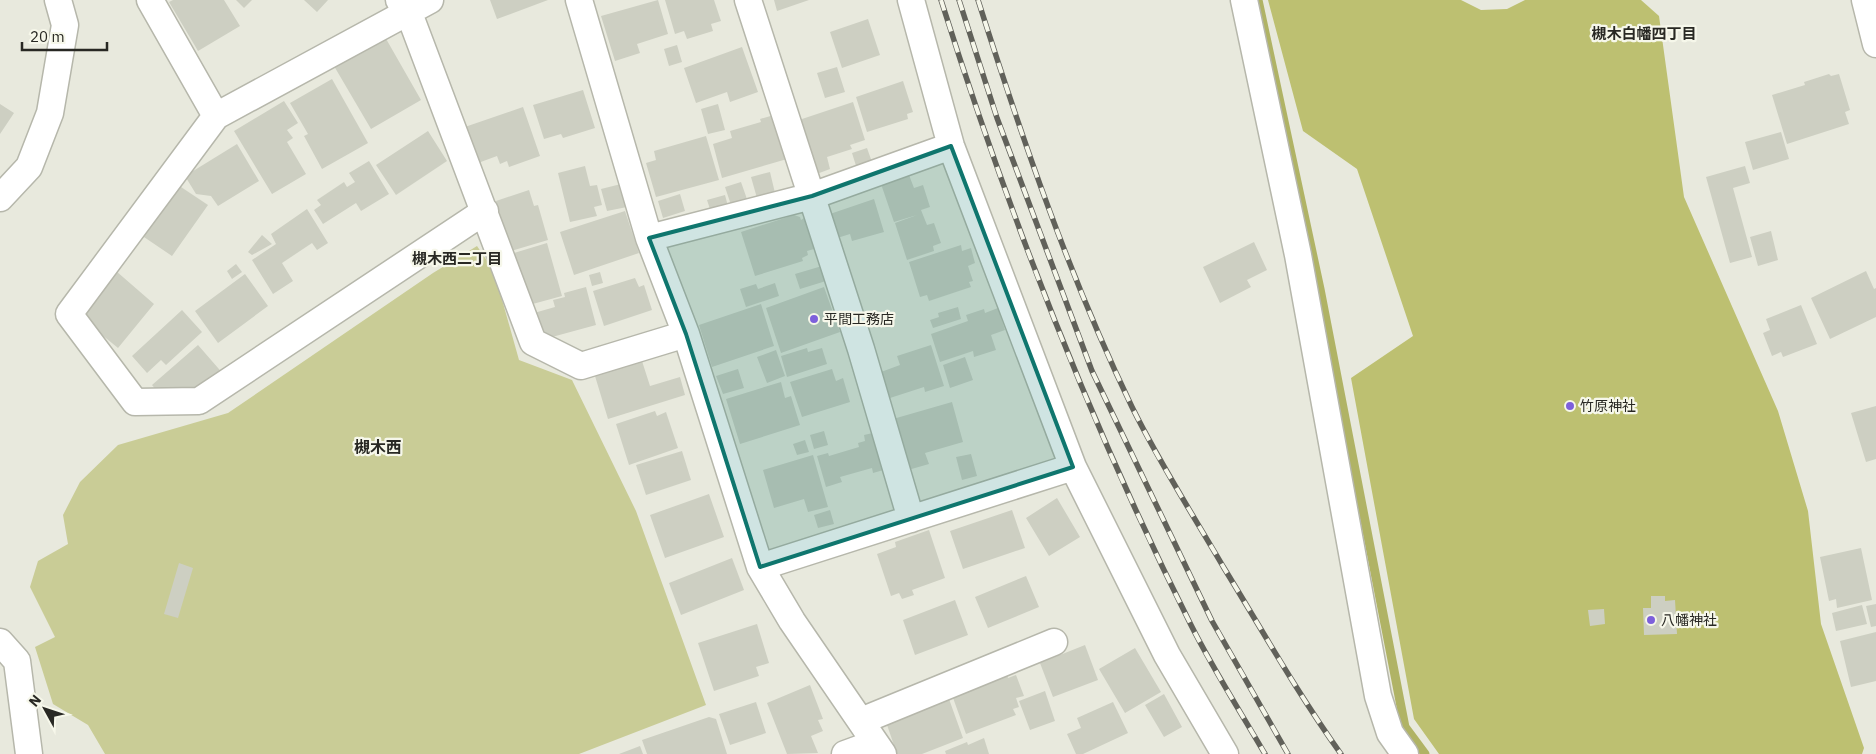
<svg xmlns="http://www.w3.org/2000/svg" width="1876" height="754" font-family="'IBM Plex Sans','Noto Sans JP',sans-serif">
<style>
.green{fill:#c9cc96}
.forest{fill:#bdc071}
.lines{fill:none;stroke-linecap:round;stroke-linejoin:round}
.stream{stroke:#b0b365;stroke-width:9}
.building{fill:#cdcfc2}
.minor-casing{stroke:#b6b7ab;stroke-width:29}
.minor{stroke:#fff;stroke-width:26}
.rail-casing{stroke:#61615a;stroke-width:5.5}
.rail{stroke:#f6f7ea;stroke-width:4;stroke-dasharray:11;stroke-linecap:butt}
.marked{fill:#0f766e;fill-opacity:0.2;stroke:#0f766e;stroke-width:4;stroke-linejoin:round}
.poi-dot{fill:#7d60db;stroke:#f6f7ea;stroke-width:2}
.labels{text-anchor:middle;stroke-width:4.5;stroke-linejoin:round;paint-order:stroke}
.poi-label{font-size:14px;fill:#282823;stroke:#f6f7ea;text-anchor:start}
.neighbourhood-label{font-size:15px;font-weight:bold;fill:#282823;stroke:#f6f7ea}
.quarter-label{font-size:16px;font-weight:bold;fill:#282823;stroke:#f6f7ea}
</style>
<rect width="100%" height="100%" fill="#e8e9dd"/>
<path class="green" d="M477,246L494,271L519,360L572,380L636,511L706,705L579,754H105L88,725L53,704L35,647L55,637L30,587L38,561L68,544L63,515L80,482L118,445L228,413L433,273Z"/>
<path class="forest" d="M1268,0H1461L1481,10L1507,9L1525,0H1641L1659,16L1684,197L1778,411L1808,511L1821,624L1864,748L1862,754H1439L1414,719L1351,378L1413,336L1357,169L1303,131Z"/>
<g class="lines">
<path class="stream" d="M1258,0L1320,289L1405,727L1425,754"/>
</g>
<path class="building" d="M173,0H224L240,26L198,51L169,2Z
M236,0H252L244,8Z
M304,0H328L317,12Z
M490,0H548L497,19Z
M658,0L668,34L637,44L640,53L615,61L601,16Z
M665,0H714L721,21L711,24L713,31L687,39L684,31L675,34Z
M774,0H809L777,11Z
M868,19L880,55L842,68L830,32Z
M385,37L421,100L371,129L334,66Z
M677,45L682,62L669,66L664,49Z
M742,47L758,92L730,102L727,92L696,103L684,68Z
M837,67L845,92L825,98L817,73Z
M1829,74L1831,76L1839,74L1850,110L1845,112L1849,124L1787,144L1772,95L1805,85L1804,82Z
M332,79L368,143L322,169L304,136L308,134L290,103Z
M903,81L913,112L907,114L908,119L867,132L856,97Z
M583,90L595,128L563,138L561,134L544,139L533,105Z
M284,101L298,123L287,130L293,138L287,142L306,174L272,194L234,131Z
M853,102L865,140L850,145L852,149L827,157L830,169L814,175L796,121Z
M0,104L14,113L0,134Z
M718,104L725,130L708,134L701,109Z
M523,107L540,156L509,167L507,161L500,164L497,156L478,163L459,129Z
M774,115L787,159L722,178L713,144L732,138L730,131L761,122L760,119Z
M428,131L447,161L396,195L376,165Z
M1781,132L1789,159L1753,170L1745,142Z
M706,136L719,180L656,197L646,163L656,160L654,151Z
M237,144L259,181L218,206L211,196L196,194L185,176Z
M867,148L873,165L857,169L852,153Z
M369,161L389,194L361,211L356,203L323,224L314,210L321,205L317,200L344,182L347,187L355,182L349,173Z
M585,166L590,186L597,185L602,205L594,207L597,216L570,222L558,173Z
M1745,166L1750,183L1733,188L1752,257L1730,263L1706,177Z
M770,172L775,193L757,198L751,177Z
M909,175L914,188L923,185L930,207L921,210L927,225L934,223L941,243L933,246L934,251L907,260L895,223L917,215L894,222L881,184Z
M741,182L748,202L732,208L725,187Z
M175,183L208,205L172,256L141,235Z
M621,184L627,207L607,211L601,189Z
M529,190L534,206L538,205L548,240L511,251L496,201Z
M680,194L685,211L663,218L658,201Z
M725,195L729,210L712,215L707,200Z
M874,199L884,232L852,241L850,234L834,239L827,215Z
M307,209L328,243L317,250L312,243L282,263L293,281L273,294L252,260L276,244L271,234Z
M625,211L639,253L574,275L560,232Z
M794,215L800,217L801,220L804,218L814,249L807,251L808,255L802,258L803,261L755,276L741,232Z
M1771,231L1778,260L1758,266L1750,237Z
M262,235L272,244L252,255L248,252Z
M1254,242L1267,270L1247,280L1251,287L1220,303L1203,267Z
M547,243L562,296L529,305L514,253Z
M961,245L962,251L971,248L975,263L968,266L973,281L969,282L971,287L929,301L927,295L920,297L909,262Z
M236,264L242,272L232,279L227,271Z
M822,266L826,281L800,289L795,274Z
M116,271L154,304L118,348L79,316Z
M1866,271L1874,289L1876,288V317L1830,339L1811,298Z
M600,272L603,283L592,286L589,275Z
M245,274L268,306L218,343L195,311Z
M635,278L639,287L644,285L652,310L604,326L593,291Z
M775,283L779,296L746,307L740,289L756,284L758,289Z
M586,287L596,325L541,340L534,313L555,307L553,300L565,297L564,293Z
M824,287L840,332L781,353L766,308Z
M761,304L774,346L712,367L699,325Z
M1801,305L1817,344L1783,357L1781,352L1772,356L1763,333L1770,330L1766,319Z
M958,307L961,319L933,328L930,320L939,317L938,313Z
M998,308L1005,330L991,335L996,350L974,357L973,351L940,362L931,334L968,321L966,315L984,309L985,313Z
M182,310L202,332L166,365L161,360L147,373L132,356Z
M198,345L225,376L202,396L163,398L152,385Z
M931,345L944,386L925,392L924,387L890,398L881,372L900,365L897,356Z
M807,348L808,352L822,348L827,364L787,377L781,356Z
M776,350L785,376L767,383L757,357Z
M965,357L973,380L950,388L943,365Z
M642,361L650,386L680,377L685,395L608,419L595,376Z
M738,369L744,388L723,394L716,376Z
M832,369L836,381L843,378L850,402L802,417L790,382Z
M781,382L785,398L791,396L800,425L740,444L726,399Z
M952,402L963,442L925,453L929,464L908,470L893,419Z
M1876,406V459L1866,462L1851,413Z
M655,411L657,416L666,412L678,448L629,465L616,424Z
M824,431L828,445L814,449L810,435Z
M877,432L887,469L873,473L872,468L840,477L842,482L826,487L817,456L828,453L829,456L859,447L858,443L865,441L864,435Z
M805,440L809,452L797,455L793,444Z
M682,451L691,480L646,495L636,465Z
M971,454L977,476L962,480L956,457Z
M813,455L828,507L808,512L804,499L774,508L763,470Z
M709,494L724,537L665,558L650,515Z
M1057,498L1080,537L1049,556L1026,518Z
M830,510L834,524L818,528L814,515Z
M1012,510L1025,548L963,569L950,531Z
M929,530L945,578L912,590L914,595L902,599L899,593L891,596L877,554L896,547L895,542Z
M1861,548L1872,600L1837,608L1836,599L1829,601L1820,557Z
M732,558L744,590L681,615L669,583Z
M179,563L193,568L178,618L164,614Z
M1026,576L1039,607L988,628L975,597Z
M1651,596H1665V601L1675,600L1677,634L1644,635L1643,608H1651Z
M955,600L968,635L915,655L903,620Z
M1876,604V626L1871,627L1866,606Z
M1862,605L1867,624L1836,631L1832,613Z
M1604,609L1605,624L1590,626L1588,610Z
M757,624L769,663L756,667L759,676L714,691L698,643Z
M1876,632V681L1851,687L1840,641Z
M1085,645L1098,680L1053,697L1040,663Z
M1135,648L1161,692L1125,713L1099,669Z
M1007,674L1008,678L1016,675L1024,696L1016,698L1019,707L1013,709L1016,715L966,734L952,695Z
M810,685L823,719L818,720L823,731L811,736L818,753L787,754L767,703Z
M1045,691L1055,721L1030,730L1019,701Z
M1164,694L1182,727L1164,737L1145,705Z
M949,699L963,738L922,754H897L886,722Z
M756,702L766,733L730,745L719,714Z
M1113,702L1128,733L1083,754H1076L1067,734L1081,728L1077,718Z
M709,717L716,719L727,754H647L642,740Z
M984,738L989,754H946L945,751L967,742L968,745Z
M640,746L643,754H619Z"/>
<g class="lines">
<defs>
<path id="minor" d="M150,0L216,116
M399,0L409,13L533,342L581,366L686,334
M430,0L216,116L69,314L135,402L199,401L485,211
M579,0L649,238L686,334L760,567L792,621L883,754
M748,0L861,349L911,519
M911,0L951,146L1073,467L1167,655L1225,754
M1244,0L1298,255L1378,696L1390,733L1405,754
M1865,0L1876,44
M0,198L29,167L50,113L65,25L58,0
M649,238L812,196L951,146
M760,567L1073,467
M0,642L17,661L29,754
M861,721L1054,642
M845,754L875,743"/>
</defs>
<use href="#minor" class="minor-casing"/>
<use href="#minor" class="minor"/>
<defs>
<path id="rail" d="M941,0C1009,215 1090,424 1191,625C1213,669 1240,711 1265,754
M959,0L997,118L1092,371L1212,621L1288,754
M978,0C1022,138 1069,276 1132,407C1159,462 1193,515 1224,568C1262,630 1298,694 1341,754"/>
</defs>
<use href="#rail" class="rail-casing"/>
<use href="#rail" class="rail"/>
</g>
<path class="marked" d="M951,146L1073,467L760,567L686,334L649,238L812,196Z"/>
<g class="poi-dot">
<circle cx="814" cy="319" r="5"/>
<circle cx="1570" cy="406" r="5"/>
<circle cx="1651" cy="620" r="5"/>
</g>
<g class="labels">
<g class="poi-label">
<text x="824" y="324">平間工務店</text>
<text x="1580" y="411">竹原神社</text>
<text x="1661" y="625">八幡神社</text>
</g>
<g class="neighbourhood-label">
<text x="1644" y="39">槻木白幡四丁目</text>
<text x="457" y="264">槻木西二丁目</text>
</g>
<g class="quarter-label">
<text x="378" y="453">槻木西</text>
</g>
</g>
<g transform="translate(45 709) rotate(310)" stroke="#f6f7ea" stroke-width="4" paint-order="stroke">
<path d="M0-4L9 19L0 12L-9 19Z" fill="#282823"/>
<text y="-8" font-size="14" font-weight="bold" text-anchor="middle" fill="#282823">N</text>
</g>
<path d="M22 42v8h85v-8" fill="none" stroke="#282823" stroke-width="2.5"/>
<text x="30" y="42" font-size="15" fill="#282823" stroke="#f6f7ea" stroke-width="4" paint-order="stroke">20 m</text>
</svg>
